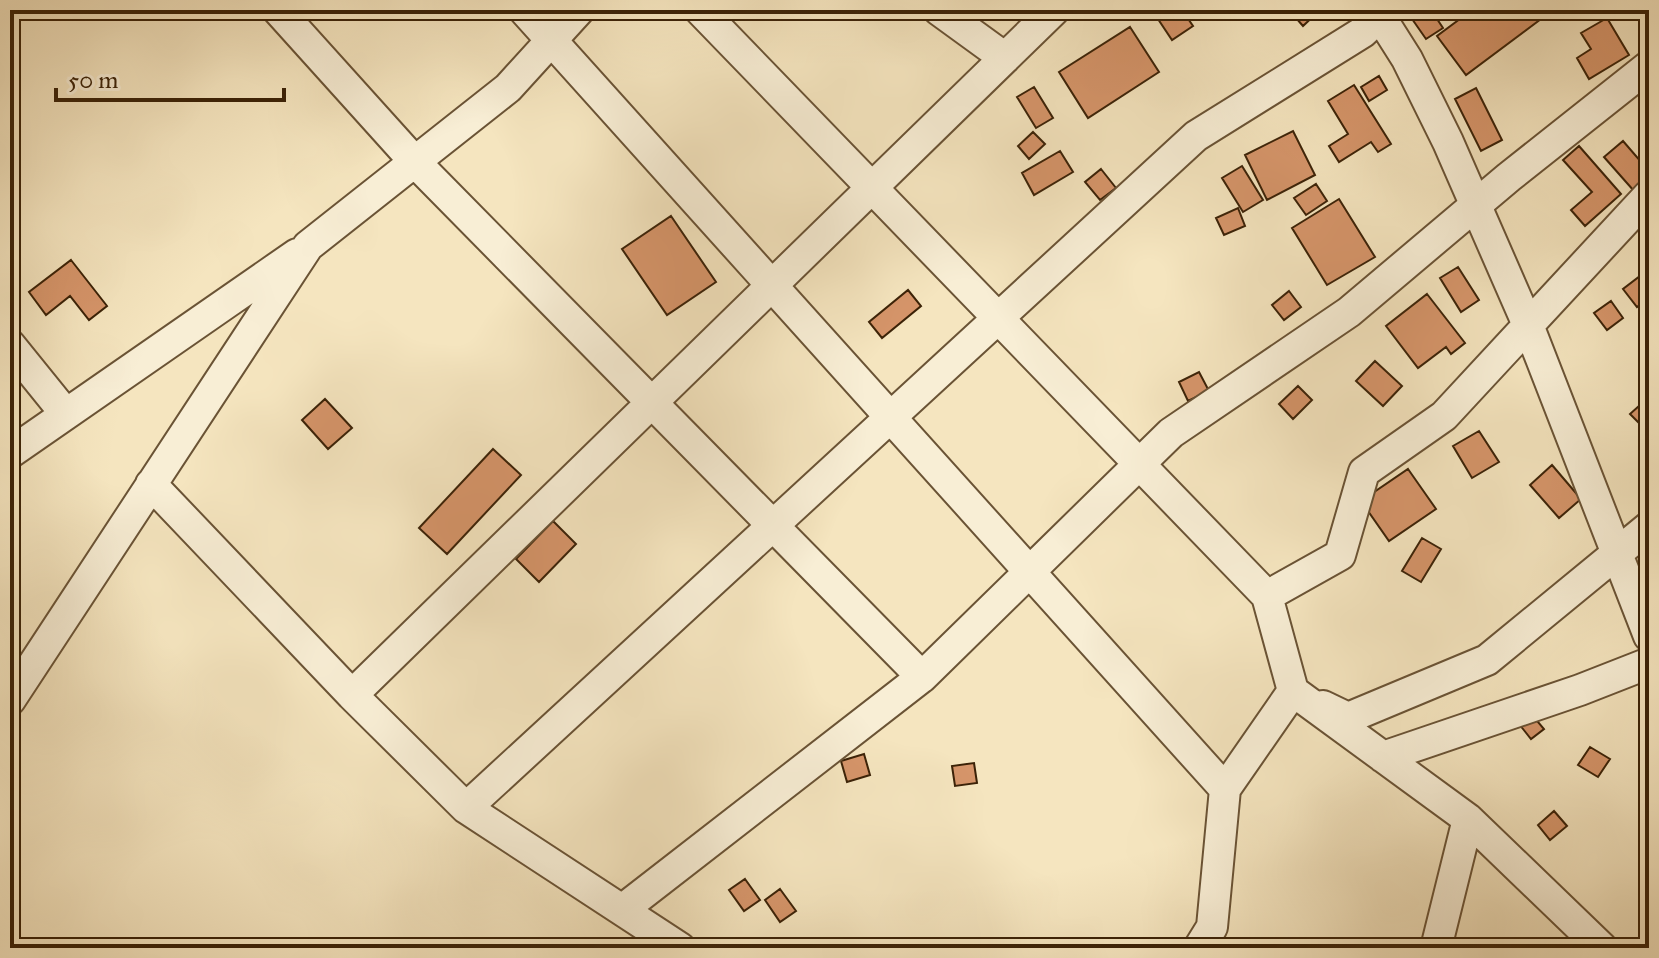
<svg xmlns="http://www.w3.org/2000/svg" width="1659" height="958" font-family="'IM FELL Great Primer',serif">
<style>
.building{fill:#d6956a;stroke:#3b2207;stroke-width:2}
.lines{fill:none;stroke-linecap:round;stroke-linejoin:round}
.minor-casing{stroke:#6a5335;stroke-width:34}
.minor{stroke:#f8eed5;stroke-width:30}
</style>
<rect width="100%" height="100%" fill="#f5e5bf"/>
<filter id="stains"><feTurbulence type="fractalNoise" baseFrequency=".0025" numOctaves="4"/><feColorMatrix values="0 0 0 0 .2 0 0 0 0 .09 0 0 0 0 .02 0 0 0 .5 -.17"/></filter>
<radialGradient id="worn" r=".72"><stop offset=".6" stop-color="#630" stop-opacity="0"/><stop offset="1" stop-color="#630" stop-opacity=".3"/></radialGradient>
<path class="building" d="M1152,10H1182L1193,26L1172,40Z
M1289,10H1320L1303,26Z
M1418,10H1431L1443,28L1426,39L1410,16Z
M1472,10H1553L1466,75L1437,36Z
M1607,18L1629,55L1589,79L1577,58L1591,49L1581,33Z
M1130,27L1159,72L1088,118L1059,72Z
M1379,76L1387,90L1369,101L1361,87Z
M1354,85L1391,144L1378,152L1371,142L1339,162L1329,146L1348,134L1328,101Z
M1034,87L1053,118L1036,128L1017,97Z
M1476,88L1502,140L1481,151L1455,99Z
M1293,131L1315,175L1267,200L1245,155Z
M1033,132L1045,144L1029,159L1018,146Z
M1623,141L1649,171V177L1634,191L1604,157Z
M1579,146L1621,194L1585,226L1571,210L1592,192L1563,160Z
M1060,151L1073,172L1034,195L1022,173Z
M1242,166L1263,200L1243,212L1222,178Z
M1101,169L1116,188L1100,200L1085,182Z
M1316,184L1327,201L1306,215L1294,198Z
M1339,199L1375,257L1327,285L1292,228Z
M1238,208L1245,226L1224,235L1216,218Z
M671,216L716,282L667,315L622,249Z
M71,260L107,306L89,320L70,296L46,315L29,292Z
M1458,267L1479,300L1461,312L1440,278Z
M1640,276L1649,289V298L1637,307L1623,289Z
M908,290L921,306L882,338L869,322Z
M1289,291L1301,307L1284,320L1272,305Z
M1427,294L1465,343L1451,354L1446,347L1418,368L1386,326Z
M1611,301L1623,318L1607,330L1594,313Z
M1375,361L1402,386L1383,406L1356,381Z
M1199,372L1209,391L1188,401L1179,382Z
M1298,386L1312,400L1293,419L1279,404Z
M1649,397V431L1648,432L1630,414Z
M325,399L352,428L328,449L302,420Z
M1479,431L1499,462L1472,478L1453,446Z
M493,449L521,475L447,554L419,528Z
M1552,465L1581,499L1559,518L1530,485Z
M1408,469L1436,509L1389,541L1361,501Z
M553,521L576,544L539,582L516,559Z
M1422,538L1441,549L1421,582L1402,571Z
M1527,709L1544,729L1531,739L1515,719Z
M1590,747L1610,759L1598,777L1578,765Z
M864,754L870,775L847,782L841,761Z
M974,763L977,783L955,786L952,766Z
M1554,811L1567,826L1550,840L1538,825Z
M745,879L760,900L744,911L729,890Z
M780,889L796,911L780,922L765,900Z"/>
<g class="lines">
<defs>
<path id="minor" d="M278,10L415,162L922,677
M524,10L1225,789
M700,10L1267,596
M939,10L1005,58
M1376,10L1407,59L1448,142L1528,325L1649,636
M10,345L65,413
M10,453L297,254
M151,484L352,695L466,808L680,948
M352,695L1054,10
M10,700L308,246L508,88L579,10
M1323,706L1348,718L1487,660L1649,527
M1383,757L1580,690L1649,663
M466,808L1196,136L1363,32L1386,10
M622,910L922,677L1171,433L1349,312L1509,177L1649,66
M1199,948L1212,927L1225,789L1293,691
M1436,948L1468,819
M1602,948L1468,819L1293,691L1267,596L1340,555L1364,472L1444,416L1649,195"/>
</defs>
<use href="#minor" class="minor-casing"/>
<use href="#minor" class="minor"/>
</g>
<rect width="1659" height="958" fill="none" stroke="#f5e5bf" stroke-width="40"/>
<rect x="12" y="12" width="1635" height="934" fill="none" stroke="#3b2207" stroke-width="4"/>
<rect x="20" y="20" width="1619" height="918" fill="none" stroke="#3b2207" stroke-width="2"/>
<path d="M56 88v12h228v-12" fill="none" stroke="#3b2207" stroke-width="4"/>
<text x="68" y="88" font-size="24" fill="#3b2207" stroke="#f8eed5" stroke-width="6" paint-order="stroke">50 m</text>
<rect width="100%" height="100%" filter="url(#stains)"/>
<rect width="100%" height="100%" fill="url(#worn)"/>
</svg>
